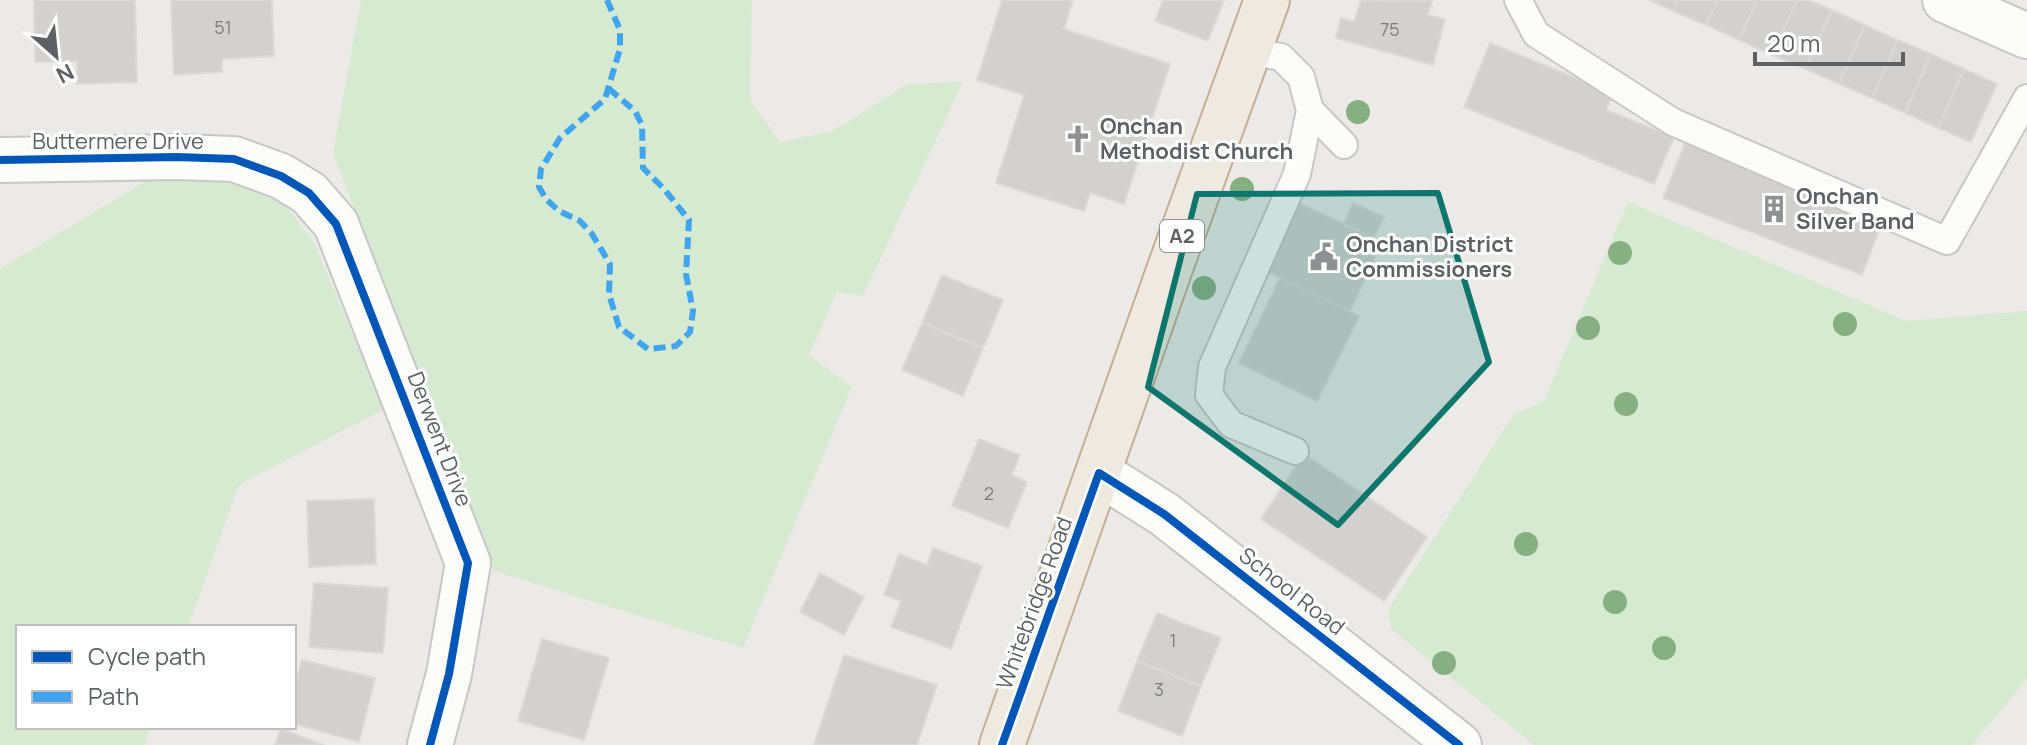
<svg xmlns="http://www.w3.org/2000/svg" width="2027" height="745" font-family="Manrope,sans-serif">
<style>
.green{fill:#d6e9d1}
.building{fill:#d3d1cf;stroke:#dcd9d6;stroke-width:2}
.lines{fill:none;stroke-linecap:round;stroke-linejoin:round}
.lane-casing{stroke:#c7c7c8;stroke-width:30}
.street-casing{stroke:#c7c7c8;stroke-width:48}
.highway-casing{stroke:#c4b093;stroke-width:48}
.lane{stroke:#fcfcfb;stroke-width:26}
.street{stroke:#fcfcfb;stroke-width:44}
.highway{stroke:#efeae1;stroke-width:44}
.quiet{stroke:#40a5ee;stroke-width:6;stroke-dasharray:12 6;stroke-linecap:butt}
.cycleway-casing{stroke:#fff;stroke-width:13}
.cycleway{stroke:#0057b8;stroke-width:8}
.tree{fill:#87b082}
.marked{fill:#0f766e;fill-opacity:0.2;stroke:#0f766e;stroke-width:6;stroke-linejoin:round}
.labels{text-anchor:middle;stroke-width:6;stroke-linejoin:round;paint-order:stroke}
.number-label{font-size:18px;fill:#7b7e80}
.shield{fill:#fff;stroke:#8d9093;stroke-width:2}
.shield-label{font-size:20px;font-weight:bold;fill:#5c6165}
.poi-label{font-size:22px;font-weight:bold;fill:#5c6165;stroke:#fff;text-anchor:start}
.street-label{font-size:22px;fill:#5c6165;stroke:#fff}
</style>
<rect width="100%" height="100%" fill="#eceae7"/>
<path class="green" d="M361,0H752L750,100L780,142L833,131L908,84L963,82L863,296L837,292L809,355L852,387L743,648L494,571L333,153Z
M148,180H233L286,206L313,241L384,409L239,485L188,627H18V727H151L145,745H0V269Z
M1628,202L1906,321L2027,311V679L1972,745H1534L1391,629L1388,610L1513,415L1544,401Z"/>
<path class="building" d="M34,0H135L137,82L77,84V61L35,62Z
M171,0H272L274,56L222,59V72L174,75Z
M1002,0H1073L1064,29L1170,64L1124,204L1090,193L1084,211L996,183L1024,95L977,80Z
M1163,0H1224L1208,41L1155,21Z
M1361,0L1432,1L1428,15L1445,19L1433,65L1336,38L1341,18L1354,22Z
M1649,0H1678L1673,11Z
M1678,0H1718L1706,25L1673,11Z
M1718,0H1757L1739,40L1706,25Z
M1757,0H1797L1772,55L1739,40Z
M1797,0H1808L1832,10L1805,69L1772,55Z
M1832,10L1865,25L1839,84L1805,69Z
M1865,25L1898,40L1872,98L1839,84Z
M1898,40L1931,54L1905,113L1872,98Z
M1490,43L1613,93L1606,110L1674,137L1654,184L1464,107Z
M1931,54L1964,69L1938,128L1905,113Z
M1964,69L1997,84L1971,142L1938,128Z
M1685,143L1883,220L1862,275L1663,198Z
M1299,203L1382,242L1350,311L1266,271Z
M1353,203L1384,217L1373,238L1344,224Z
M942,275L1003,300L983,348L922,323Z
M1280,278L1359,316L1317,401L1239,363Z
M922,323L983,348L963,396L902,370Z
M979,439L1020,455L1012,475L1027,482L1008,528L952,506Z
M1304,454L1427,537L1384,601L1261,519Z
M374,499L376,564L309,567L307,501Z
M933,548L982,566L951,649L891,627L901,601L884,595L899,554L927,565Z
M820,573L864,597L844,635L800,612Z
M314,583L388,588L383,653L309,647Z
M1157,613L1221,638L1201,686L1137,661Z
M542,639L609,658L584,740L518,721Z
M844,655L937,685L917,745H814Z
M302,660L375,678L359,742L294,724V688Z
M1137,661L1201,686L1182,736L1118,711Z
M281,729L324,745H275Z"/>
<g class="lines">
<defs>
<path id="lane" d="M1518,0L1536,34L1673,122L1947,241L2027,98
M1249,51L1281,57L1301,77L1310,110L1344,145
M1295,451L1231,424L1209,395L1212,367L1297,174L1310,110"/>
<path id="street" d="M1945,0L2027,36
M0,160L177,157L234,159L281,176L309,193L336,224L468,563L449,674L430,745
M1099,473L1164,514L1459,745"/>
<path id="highway" d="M1002,745L1170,268L1267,0"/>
</defs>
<use href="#lane" class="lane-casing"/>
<use href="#street" class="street-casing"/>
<use href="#highway" class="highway-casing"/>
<use href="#lane" class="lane"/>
<use href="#street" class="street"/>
<use href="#highway" class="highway"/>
<path class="quiet" d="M607,0L620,30V49L605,99L560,138L541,169L539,187L546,199L559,211L580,221L592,234L610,264L609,294L619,327L648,349L676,346L690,332L693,311L686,274L689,220L664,189L643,168L642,125L635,111L608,88"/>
<defs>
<path id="cycleway" d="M0,160L177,157L234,159L281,176L309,193L336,224L468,563L449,674L430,745
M1002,745L1099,473L1164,514L1459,745"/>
</defs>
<use href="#cycleway" class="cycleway-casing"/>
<use href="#cycleway" class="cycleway"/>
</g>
<g class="tree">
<circle cx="1358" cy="112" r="12"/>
<circle cx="1242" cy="189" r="12"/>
<circle cx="1620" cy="253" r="12"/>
<circle cx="1204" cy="288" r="12"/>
<circle cx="1845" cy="324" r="12"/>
<circle cx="1588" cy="328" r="12"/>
<circle cx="1626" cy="404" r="12"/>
<circle cx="1526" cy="544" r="12"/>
<circle cx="1615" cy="602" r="12"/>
<circle cx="1664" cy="648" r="12"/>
<circle cx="1444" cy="663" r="12"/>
</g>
<path class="marked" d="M1438,193L1489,362L1338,525L1148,387L1197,194Z"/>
<defs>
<symbol id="church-bare" viewBox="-9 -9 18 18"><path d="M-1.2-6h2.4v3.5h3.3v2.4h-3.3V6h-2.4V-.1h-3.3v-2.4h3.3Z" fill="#8e9192" stroke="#fff" stroke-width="2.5" paint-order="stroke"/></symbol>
<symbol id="building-bare" viewBox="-9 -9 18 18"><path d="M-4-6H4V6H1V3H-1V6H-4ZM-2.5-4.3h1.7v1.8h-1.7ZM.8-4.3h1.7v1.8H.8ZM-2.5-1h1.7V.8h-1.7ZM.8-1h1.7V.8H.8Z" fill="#8e9192" stroke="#fff" stroke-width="2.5" paint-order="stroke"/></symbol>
<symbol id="civic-bare" viewBox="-9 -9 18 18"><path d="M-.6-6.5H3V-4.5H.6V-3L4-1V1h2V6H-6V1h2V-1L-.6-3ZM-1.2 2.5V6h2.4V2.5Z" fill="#8e9192" stroke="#fff" stroke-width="2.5" paint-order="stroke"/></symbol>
</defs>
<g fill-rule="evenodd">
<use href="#church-bare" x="1058" y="119" width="40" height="40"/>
<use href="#building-bare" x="1754" y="189" width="40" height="40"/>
<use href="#civic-bare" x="1304" y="237" width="40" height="40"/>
</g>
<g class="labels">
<g class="number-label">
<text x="223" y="34">51</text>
<text x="1390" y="36">75</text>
<text x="989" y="500">2</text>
<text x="1173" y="647">1</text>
<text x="1159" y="696">3</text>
</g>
<rect class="shield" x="1160" y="220" width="44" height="32" rx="6"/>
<g class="shield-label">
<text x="1182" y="243">A2</text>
</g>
<g class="poi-label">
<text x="1100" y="134">Onchan<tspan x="1100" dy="25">Methodist Church</tspan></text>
<text x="1796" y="204">Onchan<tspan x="1796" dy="25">Silver Band</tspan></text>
<text x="1346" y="252">Onchan District<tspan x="1346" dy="25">Commissioners</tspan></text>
</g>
<g class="street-label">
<text x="118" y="149">Buttermere Drive</text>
<text transform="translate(440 439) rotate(69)" y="8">Derwent Drive</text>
<text transform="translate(1292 591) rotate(38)" y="8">School Road</text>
<text transform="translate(1034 603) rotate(-70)" y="8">Whitebridge Road</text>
</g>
</g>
<rect x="16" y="625" width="280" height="104" fill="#ffffff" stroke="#bec0c1" stroke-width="2"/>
<rect x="32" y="651" width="40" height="12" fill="#0057b8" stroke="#bec0c1" stroke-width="2"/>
<text x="88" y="665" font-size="24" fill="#5c6165">Cycle path</text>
<rect x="32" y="691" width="40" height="12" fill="#40a5ee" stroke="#bec0c1" stroke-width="2"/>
<text x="88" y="705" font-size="24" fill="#5c6165">Path</text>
<g transform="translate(56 56) rotate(153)" stroke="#ffffff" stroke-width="6" paint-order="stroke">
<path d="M0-6L14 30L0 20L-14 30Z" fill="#5c6165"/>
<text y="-12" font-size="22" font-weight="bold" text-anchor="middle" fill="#5c6165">N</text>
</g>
<path d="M1755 52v12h148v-12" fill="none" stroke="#5c6165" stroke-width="4"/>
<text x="1767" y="52" font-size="24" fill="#5c6165" stroke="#ffffff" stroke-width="6" paint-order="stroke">20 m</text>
</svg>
